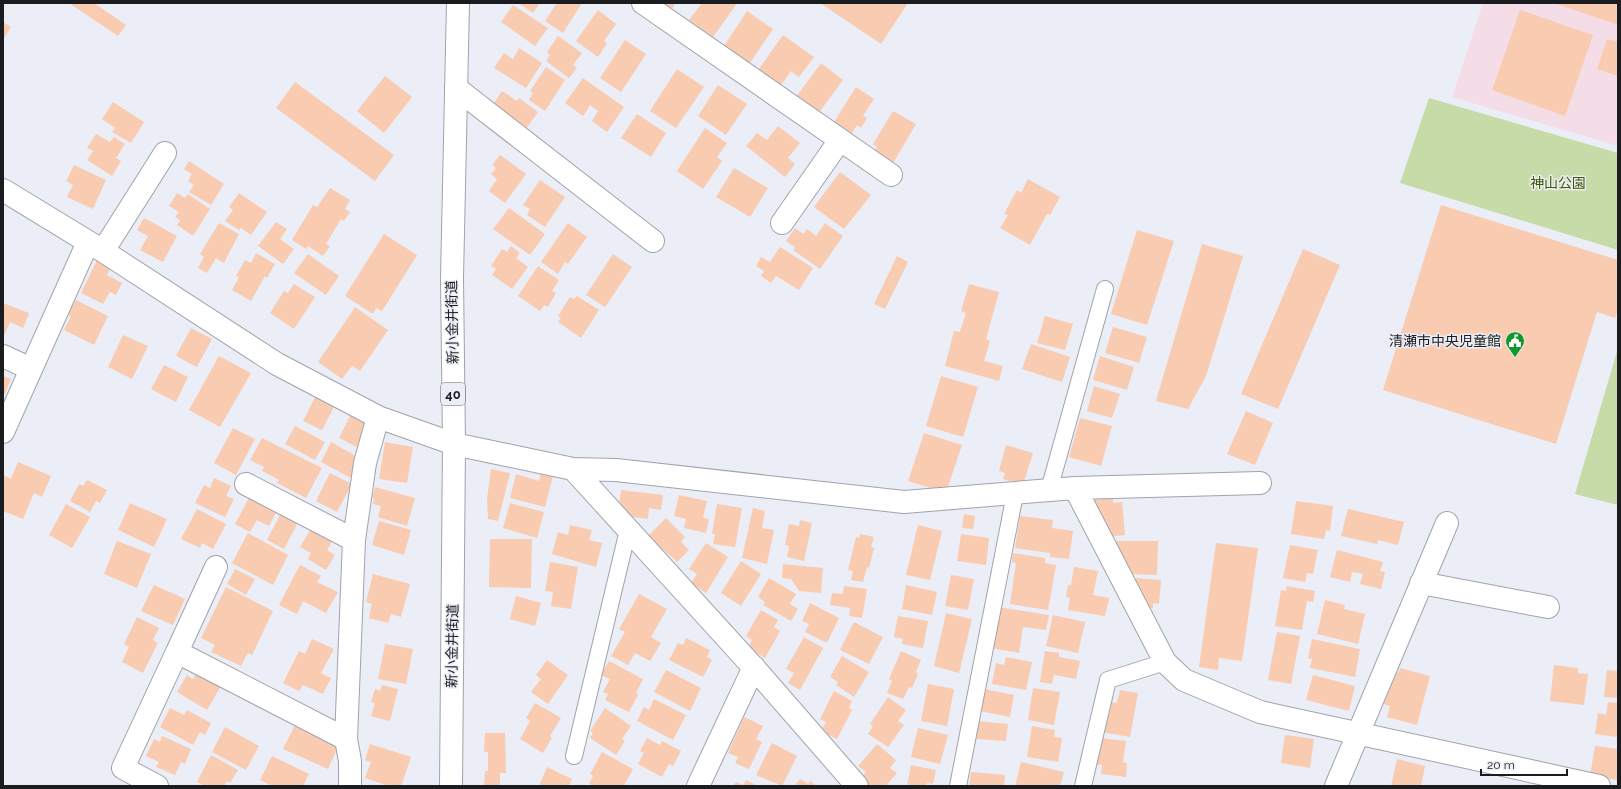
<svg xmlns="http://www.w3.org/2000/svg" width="1621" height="789" font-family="Raleway,'Noto Sans JP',sans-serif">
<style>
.commercial{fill:#f5dde8}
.green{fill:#c6dba7}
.building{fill:#f9cbb1}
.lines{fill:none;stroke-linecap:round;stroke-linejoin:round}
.service-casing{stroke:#a0a3ab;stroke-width:18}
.minor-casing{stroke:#a0a3ab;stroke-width:24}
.primary-casing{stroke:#a0a3ab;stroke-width:24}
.service{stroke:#fff;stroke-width:16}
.minor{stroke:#fff;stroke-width:22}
.primary{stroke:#fff;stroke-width:22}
.labels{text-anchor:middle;stroke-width:3;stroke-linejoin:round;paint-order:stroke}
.shield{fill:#ebeef6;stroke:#595b60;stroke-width:1}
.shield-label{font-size:13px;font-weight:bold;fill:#1b1c1f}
.park-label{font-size:14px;fill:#405901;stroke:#ebeef6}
.street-label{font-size:14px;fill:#1b1c1f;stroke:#ebeef6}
.poi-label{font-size:14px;fill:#1b1c1f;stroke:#ebeef6;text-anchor:end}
</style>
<rect width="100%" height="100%" fill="#ebeef6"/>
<path class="commercial" d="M1483,3H1618V146L1452,97Z"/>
<path class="green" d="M1429,98L1618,153V250L1400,183Z
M1618,348V505L1575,494Z"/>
<path class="building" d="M69,3H94L126,25L118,36Z
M518,3H540L533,13Z
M557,3H582L563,33L545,21Z
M660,3H676L671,10Z
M702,3H734L736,5L713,37L689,20Z
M820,3H908L881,44Z
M1554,3H1618V25Z
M513,5L548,28L535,46L501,22Z
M598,10L616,24L604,41L607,43L598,57L576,41Z
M1520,10L1593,35L1565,116L1492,90Z
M747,11L773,29L750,63L724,46Z
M3,22L11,27L3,40Z
M783,35L814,57L799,77L791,71L781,85L759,69Z
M558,36L582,53L573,65L577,68L569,78L546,61L550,55L547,52Z
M1607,39L1618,42V76L1597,69Z
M625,40L646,54L621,92L600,78Z
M519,48L542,63L526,88L494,68L504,53L513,59Z
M821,63L843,80L818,114L796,97Z
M546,67L565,80L545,111L529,100L533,93L530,91Z
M677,69L704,87L676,128L650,111Z
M385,76L412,97L384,133L357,111Z
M583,78L624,107L607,132L592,121L598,111L590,105L583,116L565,103Z
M295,82L394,155L375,181L276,108Z
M718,85L747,104L726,135L698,116Z
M856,87L874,99L863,116L867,118L861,128L857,125L852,133L834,122Z
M502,91L517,101L519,98L538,112L523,133L500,113L502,109L494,103Z
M113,102L144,122L131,143L112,132L115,128L102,119Z
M893,111L916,124L893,163L874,152L877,147L873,144Z
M637,114L666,133L651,157L621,138Z
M778,126L800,143L788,158L795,164L785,177L746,146L757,133L767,140Z
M705,128L727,143L717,157L722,161L703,189L677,171Z
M96,134L110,142L114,137L125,144L116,158L121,161L112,176L87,160L93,151L87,148Z
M500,155L526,174L505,203L489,191L497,179L491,174L496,168L492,165Z
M189,161L224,184L211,205L189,192L194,185L188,181L192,174L184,169Z
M74,165L106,180L93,209L67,197L73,185L66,181Z
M734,168L768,188L750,217L716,197Z
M840,172L871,195L844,229L814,207Z
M1028,179L1060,197L1050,215L1047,214L1030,245L1000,228L1008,215L1004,214L1017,190L1021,193Z
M540,180L565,197L545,227L527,215L530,209L523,205Z
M330,188L350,200L345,209L350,212L344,221L341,219L326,244L330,246L323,256L308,246L306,249L292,240L313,205L317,207Z
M177,193L185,198L188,194L210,209L193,236L177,225L180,220L175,217L179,212L169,206Z
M239,193L267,212L251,235L241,228L239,230L225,221L233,210L229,207Z
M1441,205L1618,260V309L1615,318L1597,312L1556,444L1383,390Z
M509,208L545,234L530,255L493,229Z
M144,218L177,236L163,262L140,250L148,236L137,230Z
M276,222L287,229L280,239L294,249L283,264L258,246Z
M219,223L239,234L224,263L216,258L207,273L198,268L204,257L200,254Z
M568,223L587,237L568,264L565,262L558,274L541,262Z
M825,223L843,236L820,269L793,250L795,247L786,241L795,228L803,234L807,229L816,236Z
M1137,230L1174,241L1147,325L1111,314Z
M384,234L417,255L382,311L376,308L373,314L345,296Z
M1202,244L1243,256L1206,376L1188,409L1156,401Z
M511,246L520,253L516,258L528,267L512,289L492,275L496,269L491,266L502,249L507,252Z
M780,247L813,268L799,290L776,276L771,283L761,276L764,271L756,266L761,257L770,262Z
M1303,249L1340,265L1278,409L1241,394Z
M256,253L275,264L267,278L265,276L251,301L232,290L239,277L236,276L245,260L251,263Z
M308,254L339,276L326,295L294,273Z
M613,254L632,267L605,307L586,295Z
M897,256L908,262L885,309L874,304Z
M97,260L111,267L107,275L122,283L116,295L110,292L103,304L81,293Z
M538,266L559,280L552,291L556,293L548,307L544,305L540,311L518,296Z
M294,284L315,297L294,329L270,313L284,291L288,293Z
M969,284L999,292L986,339L990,341L984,361L1003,366L999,381L945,366L954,331L960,332L966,313L961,311Z
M577,296L599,310L581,338L558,322L561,318L558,316L570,297L574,299Z
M76,300L108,316L94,345L64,330L71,316L68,315Z
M3,303L29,313L23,328L10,322L3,338Z
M355,307L388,330L360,371L352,366L342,379L318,362Z
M1045,316L1073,324L1065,350L1037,343Z
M1113,327L1147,337L1139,363L1105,353Z
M191,328L212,339L197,367L176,356Z
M123,335L148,346L132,379L108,367Z
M1031,344L1070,357L1062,382L1022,369Z
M219,356L251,373L220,427L189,410Z
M1100,356L1134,367L1127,390L1093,380Z
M164,365L188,377L176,402L151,389Z
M3,376L11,379L3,398Z
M941,376L978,387L963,437L926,426Z
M1094,386L1120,394L1112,418L1087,411Z
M316,395L335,405L322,430L303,421Z
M1246,411L1273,423L1255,465L1227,454Z
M352,412L370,421L357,447L339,438Z
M1080,418L1112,426L1101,466L1069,457Z
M295,426L325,442L315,460L285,444Z
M233,428L255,439L236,475L214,463Z
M924,433L962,445L946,493L908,481Z
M262,438L322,468L306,498L277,483L279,480L262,471L264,467L250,460Z
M331,442L361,459L351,478L321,462Z
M385,442L413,447L407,483L379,479Z
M1006,445L1033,453L1023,485L1003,479L1005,473L999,471Z
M18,462L51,476L42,497L34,493L23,519L3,511V475L11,479Z
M491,469L510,473L498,521L488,519L487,499Z
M541,472L553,476L545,507L510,498L516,474L539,481Z
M330,473L352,484L337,512L316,501Z
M214,478L231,486L226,496L234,499L225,517L195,503L204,485L210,488Z
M87,480L107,490L100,503L96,501L90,512L70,501L79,484L83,486Z
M375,487L415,498L407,526L378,517L381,506L373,504L374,498L372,497Z
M621,490L663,495L661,510L649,508L648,519L618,515Z
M252,492L279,507L269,526L257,520L250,532L235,524Z
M679,495L707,501L703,518L709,519L706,533L684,528L686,519L674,516Z
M1113,498V503L1122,502L1125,535L1105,537L1097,525L1094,500Z
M1296,501L1333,506L1330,531L1326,530L1324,539L1291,534Z
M130,503L167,519L154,547L118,530Z
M510,503L544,512L537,538L503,528Z
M66,504L90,517L72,548L49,535Z
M717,504L742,508L735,547L713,544L715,534H712Z
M753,508L765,511L762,528L774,530L767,564L742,558Z
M197,509L226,524L213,549L202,543L200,548L181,539Z
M1348,509L1404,522L1398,545L1378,540L1377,544L1341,536Z
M282,511L299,520L284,549L267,540Z
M964,514L975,516L973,529L962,528Z
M1020,516L1053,520L1052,528L1073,531L1069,559L1050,557V553L1015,548Z
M666,518L685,537L681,542L689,550L677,562L648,536Z
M800,520L812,523L804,561L787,557L789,546L785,545L789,524L799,526Z
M379,521L411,530L404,555L372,545Z
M313,525L334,538L327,550L335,555L326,570L308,559L311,553L300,547Z
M570,525L592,530L589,540L602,543L596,567L552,554L558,532L568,535Z
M918,525L942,531L930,580L906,575Z
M248,533L288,555L273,585L232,563Z
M860,534L874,537L871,547L874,548L869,568L867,567L863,582L851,580L853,571L848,570L856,537L859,538Z
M961,534L989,538L986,565L957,561Z
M490,539H532L531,588L489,587Z
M117,541L151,554L137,588L104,574Z
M1116,541H1158L1157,575L1129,574L1116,565Z
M706,543L728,557L706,593L691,583L697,574L689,569Z
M1216,543L1258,548L1242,661L1219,658L1218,670L1199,667Z
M1290,545L1318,550L1313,574L1307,573L1305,582L1283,578Z
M1337,550L1383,562L1380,571L1385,572L1381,589L1360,584L1363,574L1352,572L1350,582L1330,577Z
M1013,553L1045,558V563L1056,565L1048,610L1010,604L1016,563L1012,562Z
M741,561L761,574L741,606L721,593Z
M550,562L578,567L571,609L551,606L553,592L545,591Z
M783,564L823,568L821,593L799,591L791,579L782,578Z
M300,565L321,576L317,582L338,592L326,613L303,601L297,614L279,605Z
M1074,567L1098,571L1093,595L1109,598L1105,616L1068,610L1070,598L1066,597L1068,585H1071Z
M235,569L255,579L246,595L227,584Z
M373,574L410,584L401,617L391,614L388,623L369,618L372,604L366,602Z
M951,575L974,579L968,610L945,606Z
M769,578L796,594L790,604L798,609L791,621L763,605L765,602L758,597Z
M1136,578L1161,580L1159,604L1153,603V608L1139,607L1134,603Z
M154,585L185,599L173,625L141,611Z
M906,585L937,592L932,615L902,609Z
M844,586L867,589L862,618L849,616L850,608L830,605L832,593L843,594Z
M1287,586L1315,591L1313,602L1307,601L1302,630L1275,626L1281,590L1286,591Z
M226,587L273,611L252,655L248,653L241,666L211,652L215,645L201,638Z
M639,594L667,609L651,637L661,643L650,661L635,653L628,665L611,656L625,632L619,629Z
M516,596L541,603L535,626L510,619Z
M1325,600L1345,605L1344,609L1365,614L1358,644L1317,634Z
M810,603L839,618L827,643L805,632L809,624L802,621Z
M998,607L1049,615L1046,630L1023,627L1019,653L991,648Z
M761,610L778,620L774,627L780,631L765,658L748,648L752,640L746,636Z
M946,613L972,619L959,673L934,666Z
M1053,615L1085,622L1078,653L1046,646Z
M898,616L928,621L923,648L902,644L903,639L894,637Z
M137,617L159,628L153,640L158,643L143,673L122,662L129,647L124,644Z
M854,622L883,637L869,664L840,650Z
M1277,632L1300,636L1291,684L1268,680Z
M804,637L823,648L800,690L788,683L794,673L786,669Z
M686,638L710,650L707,657L712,660L703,677L669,660L678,643L683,645Z
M312,639L334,649L321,673L331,678L323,694L303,685L299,691L283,683L299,651L305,654Z
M1312,639L1360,649L1355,677L1310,668L1312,659L1308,658Z
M385,644L413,649L406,684L378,679Z
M901,651L921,660L916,672L918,674L912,688L909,687L903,699L887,693L892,681L889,679Z
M1045,651L1059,653V657L1080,661L1076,679L1054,675L1052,684L1040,682Z
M842,656L869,672L854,697L836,685L838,682L830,677Z
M1006,657L1032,662L1026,690L992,684L996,663L1004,665Z
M547,660L568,675L548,704L531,692L541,679L536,675Z
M609,661L643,679L636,693L638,695L629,712L605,700L608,694L603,692L610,679L601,675Z
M1554,665L1578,668V673L1588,674L1584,705L1550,701Z
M1400,668L1430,676L1417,725L1387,717L1390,706L1380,703L1393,672L1398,673Z
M198,670L222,684L207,710L177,692L187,675L193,679Z
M666,670L701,688L690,711L654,692Z
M1607,670L1618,671V698L1604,697Z
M1313,675L1355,686L1349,711L1306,700Z
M928,684L954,689L947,726L921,721Z
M382,685L398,689L390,721L371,716L375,703L371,702L375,689L380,691Z
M1033,688L1060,692L1054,725L1028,720Z
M984,689L1014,695L1010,717L980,711Z
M1120,690L1138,693L1130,737L1101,732L1106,701L1117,703Z
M834,691L852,701L849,708L852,710L837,739L825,733L826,731L822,729L826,722L820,719Z
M888,697L906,710L898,721L904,725L888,747L868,734L873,726L870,724Z
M654,699L686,715L673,740L637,721L644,707L649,710Z
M1608,702L1618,703V737L1595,734L1598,713L1606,715Z
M535,703L561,718L550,736L552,738L543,753L520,739L530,721L526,718Z
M170,708L184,715L187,710L211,723L205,735L200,732L193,745L160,727Z
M605,708L631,726L622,739L625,741L616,755L590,738L593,733L590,731Z
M744,717L763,726L756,739L762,742L749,769L735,763L738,757L728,753Z
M977,721L1008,724L1006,741L975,739Z
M296,723L340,742L328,769L283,749Z
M1032,726L1055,730L1054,737L1062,738L1058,762L1027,757Z
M225,727L259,746L246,770L212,752Z
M918,728L948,735L940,764L911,757Z
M485,733H505L506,773H500V786H484L485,771H488V752H484Z
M1285,735L1314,739L1310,768L1281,763Z
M162,736L191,749L185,764L181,762L175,775L156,767L159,762L146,756L154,739L160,742Z
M647,738L660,745L662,741L681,751L673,766L669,764L662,777L638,764L644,753L640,751Z
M1100,738L1126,741L1123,762L1127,763L1126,777L1101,774L1102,765L1096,764Z
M772,743L797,756L782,786L756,775Z
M370,744L411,757L401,786H389L365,778L371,762L365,760Z
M877,744L896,760L890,768L897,773L886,786H868L860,779L866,772L858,766Z
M1595,746L1618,749V780L1590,776Z
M602,752L633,769L624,786H593L589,784L593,776L590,774Z
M211,755L238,770L230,783L227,781L224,786H205L197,782Z
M272,756L309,774L303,786H272L260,780Z
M1397,759L1425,766L1421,786H1391Z
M1021,762L1064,772L1060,786H1015Z
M911,765L936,770L933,784L927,783L926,786H907Z
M547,767L572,779L569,786H539Z
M971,772L1005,775L1004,786H969Z
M800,779L808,784L810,781L817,786H794Z
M746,780L758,786H733L736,782L743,785Z"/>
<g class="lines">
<defs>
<path id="service" d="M1049,490L1105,289
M574,756L628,530
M958,786L1015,494
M1083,786L1108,680L1165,662"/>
<path id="minor" d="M643,3L891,175
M456,88L653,241
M3,190L103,251L277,364L378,417L454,444L573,469L616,470L904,502L1075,488L1260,483
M782,223L840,140
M103,251L165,153
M3,356L31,369
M3,432L88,242
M573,469L756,670L857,786
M246,484L354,540
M1075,488L1165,662L1184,680L1260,712L1599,786
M1421,583L1548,607
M177,652L216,567
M157,786L123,768L177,652L346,739
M350,786V761L346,739L354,540L365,463L378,417
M698,786L754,667
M1336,786L1447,523"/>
<path id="primary" d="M451,786L454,444L452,278L458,3"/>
</defs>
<use href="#service" class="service-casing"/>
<use href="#minor" class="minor-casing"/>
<use href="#primary" class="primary-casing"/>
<use href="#service" class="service"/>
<use href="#minor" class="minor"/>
<use href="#primary" class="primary"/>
</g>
<defs>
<symbol id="civic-pin" viewBox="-11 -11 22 30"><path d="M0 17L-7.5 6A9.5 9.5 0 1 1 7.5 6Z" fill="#10982e" stroke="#ebeef6"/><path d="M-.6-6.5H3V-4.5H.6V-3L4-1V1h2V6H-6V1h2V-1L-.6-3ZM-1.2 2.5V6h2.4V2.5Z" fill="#fff"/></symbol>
</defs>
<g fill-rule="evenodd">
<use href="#civic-pin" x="1504" y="330" width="22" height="30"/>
</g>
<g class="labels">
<rect class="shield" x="441" y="383" width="24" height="22" rx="3"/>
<g class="shield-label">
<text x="453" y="399">40</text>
</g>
<g class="park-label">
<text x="1558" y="188">神山公園</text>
</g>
<g class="street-label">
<text transform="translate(452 322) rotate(-91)" y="5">新小金井街道</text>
<text transform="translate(452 646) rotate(-89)" y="5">新小金井街道</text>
</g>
<g class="poi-label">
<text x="1501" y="346">清瀬市中央児童館</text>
</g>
</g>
<rect width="1621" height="789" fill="none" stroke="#1b1c1f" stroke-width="8"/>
<path d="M1481 769v6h86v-6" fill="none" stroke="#1b1c1f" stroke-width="2"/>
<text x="1487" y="769" font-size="12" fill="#1b1c1f" stroke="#ebeef6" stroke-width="3" paint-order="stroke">20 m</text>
</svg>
